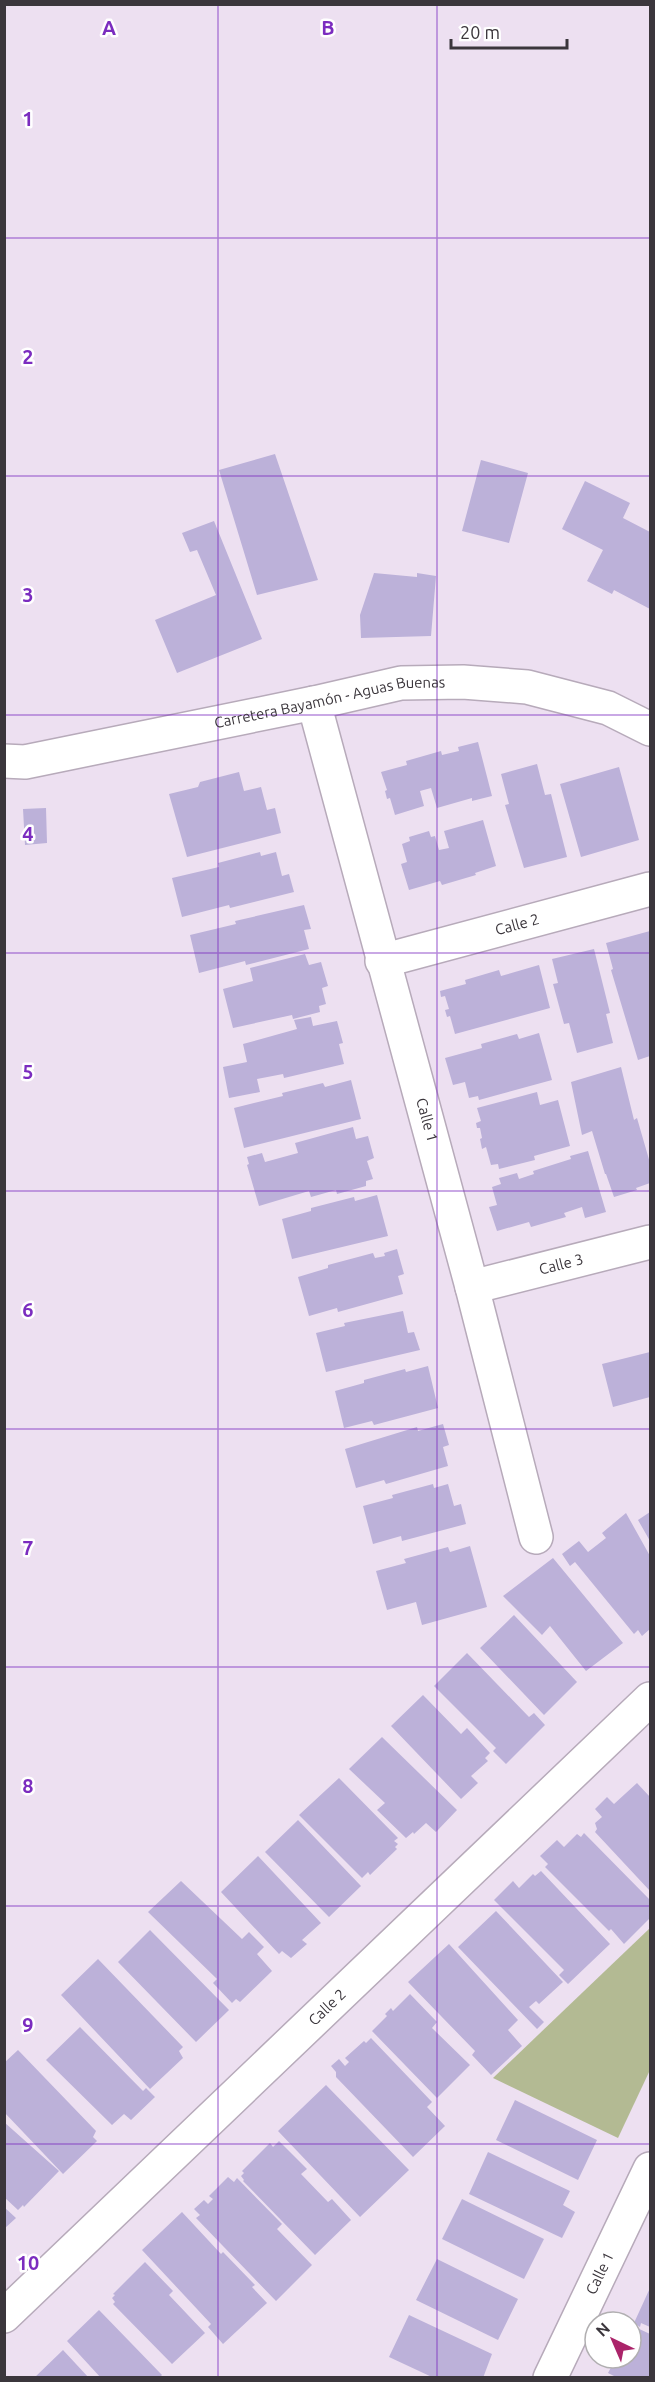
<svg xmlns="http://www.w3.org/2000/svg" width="655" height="2382" font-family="Ubuntu,sans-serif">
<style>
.green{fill:#b3ba93}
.building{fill:#bcb1d9}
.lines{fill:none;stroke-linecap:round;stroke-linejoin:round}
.street-casing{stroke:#b7aaba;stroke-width:36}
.secondary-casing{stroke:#b7aaba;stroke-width:36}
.street{stroke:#fff;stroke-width:33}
.secondary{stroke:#fff;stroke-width:33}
.grid{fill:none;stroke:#7b2cbf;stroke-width:1.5;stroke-opacity:0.55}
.labels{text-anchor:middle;stroke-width:5;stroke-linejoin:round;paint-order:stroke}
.street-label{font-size:15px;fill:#3b363c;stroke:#fff}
.grid-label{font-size:20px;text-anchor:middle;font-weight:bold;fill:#7b2cbf;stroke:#fff;stroke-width:5;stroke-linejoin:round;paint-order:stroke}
</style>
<rect width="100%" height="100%" fill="#ede0f1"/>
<path class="green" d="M650,1928V2070L618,2138L493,2078Z"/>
<path class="building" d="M275,454L318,580L257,595L219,470Z
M481,460L528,473L509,543L462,531Z
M585,481L630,503L623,518L650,532V609L614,590L612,594L587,581L603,550L562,529Z
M214,521L262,639L177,673L155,620L216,595L197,550L190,552L182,533Z
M374,573L417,577V573L436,576L431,636L361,638L360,615Z
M478,742L492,796L472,801V798L437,808L431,788L420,791L424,806L395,815L390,798L387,799L385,791L387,790L381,772L407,765L406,761L441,751L442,755L459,751L458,747Z
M537,764L545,795L551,794L567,857L524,868L505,805L509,804L501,774Z
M619,767L639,840L581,857L560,784Z
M239,772L244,791L261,787L267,810L275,808L281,833L187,857L169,794L198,787L200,782Z
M46,808L47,843L25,845L23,809Z
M483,820L496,866L475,873L476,875L442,885L440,881L409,890L401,864L407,862L402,844L410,841L409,837L429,831L431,837L435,836L439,850L449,848L444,831Z
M260,852L261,856L276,852L282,876L289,874L294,892L230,908L229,905L182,917L172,878L219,867L218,863Z
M304,905L311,929L304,930L309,949L246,965L245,961L199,973L190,935L236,924L235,921Z
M650,931V1056L638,1060L611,970L613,969L606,943Z
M594,949L610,1013L606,1014L613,1043L577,1053L569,1023L564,1024L553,984L558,983L552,959Z
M305,954L309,965L321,962L328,986L322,988L326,1004L319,1006L320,1012L293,1019L292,1015L233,1028L223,989L253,981L250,968Z
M539,965L550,1008L455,1034L450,1016L447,1017L445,1010L449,1009L445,996L441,997L440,991L466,984L465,980L499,970L501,976Z
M311,1017L313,1026L337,1021L343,1043L339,1044L344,1064L284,1078L283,1074L257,1079L260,1092L229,1098L223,1067L247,1062L243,1044L297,1029L294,1020Z
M539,1033L552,1080L479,1100L478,1096L469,1098L465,1082L453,1085L445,1058L482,1048L481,1044L517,1034L519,1039Z
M621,1067L634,1120L637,1118L650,1163V1183L636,1188L637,1190L614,1197L606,1174H605L592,1131L582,1135L571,1082Z
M351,1080L361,1119L244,1148L234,1108L283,1096L282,1093L323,1083L325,1087Z
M537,1092L540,1105L558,1100L570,1146L534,1156L535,1160L499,1169L498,1164L491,1165L486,1147L482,1149L480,1139L482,1138L480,1128H477L476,1123L481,1121L477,1108Z
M353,1127L356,1139L368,1136L374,1158L367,1161L373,1179L366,1181V1186L337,1194L336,1190L311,1197L309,1191L259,1206L247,1165L249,1164L247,1157L262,1153L265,1162L298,1153L295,1143Z
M588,1151L606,1212L585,1218L582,1207L564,1213L566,1217L531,1227L529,1222L497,1231L489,1207L497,1205L492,1187L501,1184L499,1178L517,1173L519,1179L534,1174L533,1171L571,1159L570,1156Z
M377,1195L388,1236L292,1259L282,1219L311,1211V1208L354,1197L355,1201Z
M397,1249L404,1274L398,1276L403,1294L338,1312L337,1308L309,1316L298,1277L328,1268V1265L373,1253L375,1258L385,1256L384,1253Z
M403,1311L408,1333L414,1332L420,1350L326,1372L316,1333L345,1326L344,1323Z
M650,1352V1397L613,1407L602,1364Z
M428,1366L438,1408L374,1425L372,1421L344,1428L335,1391L364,1383V1380L405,1369L406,1372Z
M443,1424L449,1445L443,1447L448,1466L386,1484L384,1480L356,1488L345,1449L417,1427L418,1431Z
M433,1484L434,1488L448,1484L454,1506L461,1504L466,1524L402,1541L401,1536L373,1544L363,1506L393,1498L392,1495Z
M650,1512V1541L638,1520Z
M626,1513L650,1556V1629L642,1636L638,1630L634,1634L575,1562L570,1566L562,1554L579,1541L588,1552L606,1538L602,1533Z
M470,1546L487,1607L422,1625L416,1602L387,1610L376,1571L406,1563L404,1559L448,1547L450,1552Z
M553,1558L623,1643L586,1671L550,1626L542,1635L503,1596Z
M514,1615L577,1682L544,1715L480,1648Z
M467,1653L529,1717L534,1713L545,1725L506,1764L493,1751L496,1748L434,1686Z
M423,1695L461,1734L467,1728L490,1753L485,1758L488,1761L471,1776L478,1783L461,1799L391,1726Z
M382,1737L457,1810L436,1832L426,1823L414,1834L413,1832L406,1838L377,1810L385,1803L349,1769Z
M339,1778L398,1838L394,1841L398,1844L395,1847L397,1849L370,1875L368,1872L362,1878L299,1815Z
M637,1783L650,1797V1891L595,1832L597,1829L595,1823L602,1817L595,1809L607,1797L614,1804Z
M298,1820L361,1886L329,1917L265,1852Z
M584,1833L650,1900V1918L624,1944L611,1929L609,1931L545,1867L548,1864L540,1856L557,1840L564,1847L577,1834L581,1837Z
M258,1856L321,1923L302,1940L307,1944L291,1958L282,1951L279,1954L221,1892Z
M541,1871L610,1944L568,1984L559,1975L564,1970L494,1900L513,1881L519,1888L533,1874L535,1876Z
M181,1881L242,1939L249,1932L264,1947L257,1954L272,1971L240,2002L236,1999L232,2003L213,1983L217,1979L148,1912Z
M496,1911L563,1982L539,2004L536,2001L529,2007L544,2022L537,2029L458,1947Z
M150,1930L229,2010L196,2042L118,1962Z
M449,1944L518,2020L508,2030L522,2046L491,2075L472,2055L475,2051L408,1982Z
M98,1959L183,2047L179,2051L183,2058L150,2089L61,1995Z
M410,1994L437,2022L432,2028L470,2065L437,2098L372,2031L387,2016L385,2014L391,2008L393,2011Z
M80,2027L143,2091L146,2088L155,2097L131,2120L124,2114L112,2125L46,2060Z
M371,2038L432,2102L427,2107L445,2126L413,2157L336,2077V2072L331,2066L339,2059L345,2066L349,2062L345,2058L364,2041L366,2043Z
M18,2050L96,2131L93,2137L97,2141L63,2174L4,2112V2063Z
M326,2085L409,2170L360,2217L278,2131Z
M515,2100L597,2140L578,2180L496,2140Z
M4,2122L59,2171L24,2207L23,2205L18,2210L4,2197Z
M279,2141L307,2169L301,2174L328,2202L332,2199L351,2220L315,2255L243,2181L244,2180L241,2176L244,2173L242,2171L270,2143L273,2147Z
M488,2152L570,2191L563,2205L575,2212L562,2238L469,2194Z
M228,2177L234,2182L237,2178L282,2224L277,2229L312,2265L276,2301L196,2218L200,2215L194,2209L204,2200L208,2204L213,2199L209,2196Z
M462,2199L544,2239L524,2279L442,2239Z
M4,2207L16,2218L4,2229Z
M182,2212L221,2254L223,2252L255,2285L252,2287L267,2303L223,2344L208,2327L211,2324L142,2250Z
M437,2259L518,2299L498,2340L416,2300Z
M145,2262L173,2291L169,2295L205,2333L172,2364L113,2304L115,2302L112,2298L115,2295L113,2294Z
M650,2288V2327L641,2323L640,2327L634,2323Z
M99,2310L162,2375L159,2378H101L67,2341Z
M409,2315L492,2354L483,2378H434L389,2357Z
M635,2327L650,2334V2378H618L608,2373L616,2358H631V2333H633Z
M63,2350L89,2378H34Z"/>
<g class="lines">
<defs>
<g id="street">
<path id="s1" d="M314,703L472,1287L536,1537"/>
<path id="s2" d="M382,961L650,889"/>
<path id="s3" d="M472,1287L650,1242"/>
<path id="s4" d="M4,2316L650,1699"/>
<path id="s5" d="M550,2378L650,2169"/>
</g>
<g id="secondary">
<path id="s6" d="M4,761L25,762L314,703L401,683L463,682L527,687L608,708L650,729"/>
</g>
</defs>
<use href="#street" class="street-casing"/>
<use href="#secondary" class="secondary-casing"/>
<use href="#street" class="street"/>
<use href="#secondary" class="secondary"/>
</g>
<path class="grid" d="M218,4V2378M437,4V2378M4,238H650M4,476H650M4,715H650M4,953H650M4,1191H650M4,1429H650M4,1667H650M4,1906H650M4,2144H650"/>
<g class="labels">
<g class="street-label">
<text dy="5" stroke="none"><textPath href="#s6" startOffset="332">Carretera Bayamón - Aguas Buenas</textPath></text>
<text dy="5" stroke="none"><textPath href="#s2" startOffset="140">Calle 2</textPath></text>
<text dy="5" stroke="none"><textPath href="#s1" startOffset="432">Calle 1</textPath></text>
<text dy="5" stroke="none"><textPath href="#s3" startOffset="92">Calle 3</textPath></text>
<text dy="5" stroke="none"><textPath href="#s4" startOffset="447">Calle 2</textPath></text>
<text dy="5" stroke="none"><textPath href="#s5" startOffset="116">Calle 1</textPath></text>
</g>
</g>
<g class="grid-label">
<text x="109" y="35">A</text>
<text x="328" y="35">B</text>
<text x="28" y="126">1</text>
<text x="28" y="364">2</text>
<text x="28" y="602">3</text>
<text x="28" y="841">4</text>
<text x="28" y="1079">5</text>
<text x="28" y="1317">6</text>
<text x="28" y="1555">7</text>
<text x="28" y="1793">8</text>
<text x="28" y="2032">9</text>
<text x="28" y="2270">10</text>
</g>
<rect width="655" height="2382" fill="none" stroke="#3b363c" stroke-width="12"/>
<g transform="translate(613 2340) rotate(316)"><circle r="28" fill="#ffffff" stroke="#b1afb1" stroke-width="1.5"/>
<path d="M0-4.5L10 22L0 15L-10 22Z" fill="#ab246a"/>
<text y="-9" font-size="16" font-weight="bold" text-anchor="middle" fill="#3b363c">N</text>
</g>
<path d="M451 39v9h116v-9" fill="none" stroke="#3b363c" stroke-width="3"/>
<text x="460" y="39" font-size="18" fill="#3b363c" stroke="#ffffff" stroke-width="4.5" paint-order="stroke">20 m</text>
</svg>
